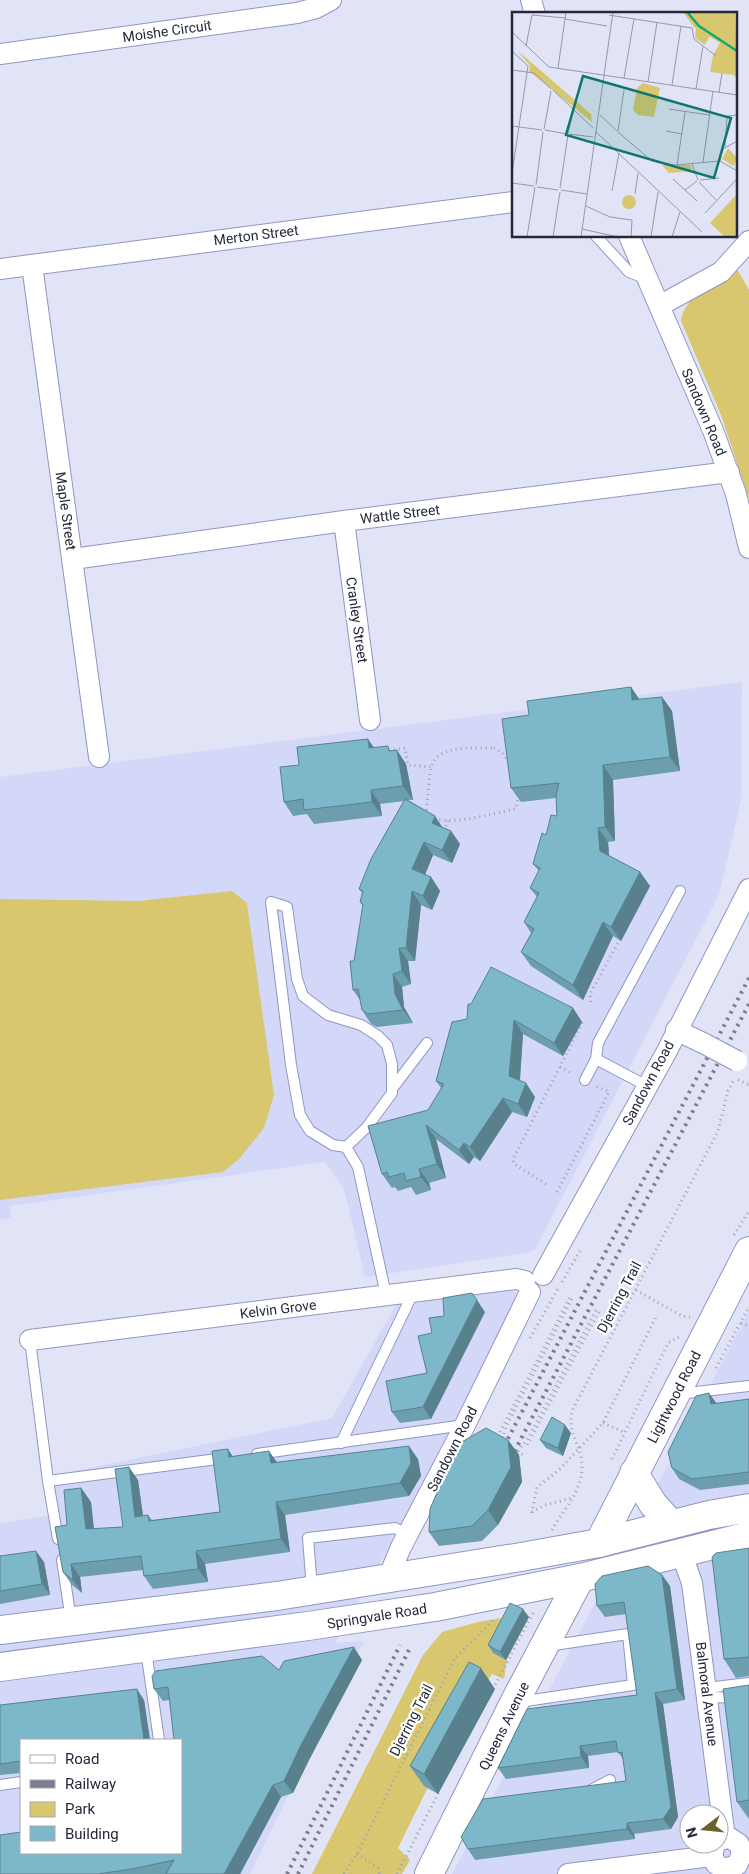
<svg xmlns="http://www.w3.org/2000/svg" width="749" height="1874" font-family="Roboto,sans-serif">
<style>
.built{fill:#d3d8f9;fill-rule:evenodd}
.green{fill:#d8c76e}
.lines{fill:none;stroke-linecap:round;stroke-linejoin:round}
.lane-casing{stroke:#9096c3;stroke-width:12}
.street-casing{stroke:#9096c3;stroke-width:22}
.secondary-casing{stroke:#9096c3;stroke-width:30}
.highway-casing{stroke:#9096c3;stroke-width:30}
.path{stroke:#9ea1b3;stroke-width:3;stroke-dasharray:1 4;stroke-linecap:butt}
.lane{stroke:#fff;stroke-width:10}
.street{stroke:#fff;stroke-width:20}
.secondary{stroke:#fff;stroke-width:28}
.highway{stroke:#fff;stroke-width:28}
.rail{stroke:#7b7e90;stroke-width:4;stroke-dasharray:2.5 5;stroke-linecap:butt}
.street-bridge-casing{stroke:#9096c3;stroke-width:22;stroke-linecap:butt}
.street-bridge{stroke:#fff;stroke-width:20}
.wall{fill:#6c9eae}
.shaded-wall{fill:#58818d}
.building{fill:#7db8ca;stroke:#58818d}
.labels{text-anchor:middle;stroke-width:4.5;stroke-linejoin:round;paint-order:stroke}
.street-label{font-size:14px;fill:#25283a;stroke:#fff}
.inset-river{fill:none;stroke:#16ab6e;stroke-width:2.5}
.inset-road{fill:none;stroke:#9699ab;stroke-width:1}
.view{fill:#0f766e;fill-opacity:0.15;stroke:#0f766e;stroke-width:2.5}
.inset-edge{fill:none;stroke:#25283a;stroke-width:2.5}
</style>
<rect width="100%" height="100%" fill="#e1e4f7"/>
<path class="built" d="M742,682L741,801L719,895L535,1250L527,1253L365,1277L344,1189L325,1162L10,1206L11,1218L0,1220V777Z
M509,1289L516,1292L519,1300L383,1558L335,1643L364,1641L250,1874H0V1523L54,1515L50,1476L332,1418L397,1303ZM21,1740H181V1853H21Z
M749,1311V1874H452ZM689,1814H719V1844H689Z"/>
<path class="green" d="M737,269L749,290V499L721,415L681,321C684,295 718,281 737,269Z
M232,891L247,903L274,1095L264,1128L239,1159L223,1172L0,1200V899L138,901Z
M513,1616L504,1679L492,1674C455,1729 427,1789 398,1848L410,1860L402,1874H312L423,1655L442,1632L478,1622Z"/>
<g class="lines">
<defs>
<path id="lane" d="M596,236L629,272L647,279
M271,902L287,907L297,979L303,996L328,1015L361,1025L378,1036L387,1045L392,1064V1093L367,1127L346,1147L333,1145L310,1131L300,1115L291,1065Z
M585,1080L596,1059
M647,1086L596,1059L598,1043L680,891
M392,1089L427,1043
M346,1147L358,1167L386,1295
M30,1340L48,1481L58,1539
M678,1394L749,1386
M341,1443L414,1291
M257,1454L465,1425
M48,1481L225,1458
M62,1560L71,1620
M312,1589L308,1538L395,1528L407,1534
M146,1650L159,1740
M706,1688L749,1683
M708,1697L749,1698
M519,1702L633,1685L628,1634L547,1646
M0,1785L21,1782
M591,1790L610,1780"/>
<path id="street" d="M531,0L535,14
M0,54L297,13L316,8L331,0
M629,236L714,433L736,494L749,548
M32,265L99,757
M0,269L513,202
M659,306L721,272L749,241
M344,521L370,720
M73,559L344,521L729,472
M676,1030L705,1044
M543,1275L667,1051L749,889
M30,1340L516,1279L525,1281
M681,1552L692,1583L725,1838
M388,1578L401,1547L465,1425L530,1292
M715,1844L712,1856L716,1864L724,1869L737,1865L742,1854L739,1844L730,1838L719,1840
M568,1874L712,1856"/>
<path id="secondary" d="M634,1473L653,1504L671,1524
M599,1543L749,1251
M429,1874L514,1703L580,1578"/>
<path id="highway" d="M0,1630L277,1596L521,1557L599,1543L709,1515L749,1508
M0,1667L308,1626L435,1607L580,1578L749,1536"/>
</defs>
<use href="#lane" class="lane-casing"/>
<use href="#street" class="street-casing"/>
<use href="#secondary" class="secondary-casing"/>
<use href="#highway" class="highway-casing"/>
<path class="path" d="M494,748C497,750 502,752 504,755C512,766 523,797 515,809C494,813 443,829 426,814C428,801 428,774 433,763C441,744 477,749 494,748Z
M389,751L405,748L408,765L432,767
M444,831L448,820
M591,1002L590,994L618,943
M560,1067L573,1074
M738,1080L749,1085
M546,1184L514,1164L513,1159L584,1019
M557,1192L609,1092L596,1086
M734,1235L749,1211
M562,1282L580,1251
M636,1290L682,1316L690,1317
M741,1323L749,1326
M530,1338L559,1287
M716,1368L749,1307
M603,1423L624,1432
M500,1432L570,1297L572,1299L507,1425L502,1441
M517,1452L526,1456
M515,1455L528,1438L596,1310L599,1312L526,1447
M612,1459L668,1343L679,1337
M532,1512L545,1505L572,1498
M532,1513L537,1487L558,1471L603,1423L657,1315
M552,1530C563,1510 581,1493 582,1468C583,1446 565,1431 573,1409L718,1131L728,1091L735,1078
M493,1689L534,1611
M357,1854L378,1868L380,1874
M344,1874L357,1854L455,1658L495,1619
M397,1874L439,1792"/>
<use href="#lane" class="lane"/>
<use href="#street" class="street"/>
<use href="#secondary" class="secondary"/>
<use href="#highway" class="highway"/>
<path class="rail" d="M501,1452L749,978
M511,1458L749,1004
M287,1874L400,1645
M298,1874L409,1650"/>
<defs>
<path id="street-bridge" d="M705,1044L737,1061"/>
</defs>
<use href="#street-bridge" class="street-bridge-casing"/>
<use href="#street-bridge" class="street-bridge"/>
</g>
<path class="wall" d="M631,687L639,699L662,697L672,711L680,771L613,780L615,841L608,842L609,856L640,872L650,886L621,941L613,936L583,1000L531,966L521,952L531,933L524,922L537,897L530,888L539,871L533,864L546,835L557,816L556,798L521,802L511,788L529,715Z
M374,748L392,751L406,764L413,800H408L435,816L442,827L451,831L460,844L452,863L433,855L425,875L431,877L440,891L432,910L421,905L415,961H408L411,984L402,987L404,1007L413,1023L377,1027L371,1024L362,1010L360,1000L353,990L354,961L363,906L360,902L362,893L359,889L404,801L380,804L382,816L314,824L307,814L293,816L284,802L299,765Z
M573,1008L582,1022L563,1056L523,1034L520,1081L535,1097L527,1117L512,1112L480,1161L474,1157L469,1164L436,1139L446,1178L429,1183L431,1190L416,1195L411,1187L398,1191L395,1187L392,1188L382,1174L428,1110L441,1088L436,1081L452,1022Z
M485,1312L431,1419L400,1423L392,1412L427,1373L432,1333Z
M749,1399V1484L700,1490L679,1479L672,1468Z
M571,1433L563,1456L546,1448L540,1440Z
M508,1440L519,1455L522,1482L498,1525L482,1541L439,1546L429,1532Z
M233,1457L277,1462L418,1459L421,1476L409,1496L285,1515L290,1552L205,1564L208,1582L153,1589L144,1576L143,1570L80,1577L82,1593L72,1585L63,1572L67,1525L81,1488L91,1502L94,1529L123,1527L138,1480L143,1516L148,1515L152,1520L220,1512Z
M749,1548V1676L736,1678L724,1659Z
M0,1556L44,1562L50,1595L0,1604Z
M662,1575L670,1586L685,1700L663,1704L678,1817L671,1829L634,1834L635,1839L475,1860L468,1849L626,1781L623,1759L618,1752L588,1756L589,1768L506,1779L498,1768L637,1695L626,1614L605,1617L597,1606Z
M529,1617L506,1660L493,1653L488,1645Z
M362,1660L309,1760L293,1793L281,1797L240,1874H0L181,1853V1740L169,1700L163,1701L154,1689L279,1670Z
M749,1685V1819L737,1802Z
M495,1689L438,1794L424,1786L410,1766Z
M144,1700L150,1740H21V1773L0,1775V1705Z"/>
<path class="shaded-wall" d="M631,687L641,702L632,700Z
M662,697L672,711L680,771L670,757Z
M368,739L377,752L369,748Z
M397,750L406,764L413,800L403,786Z
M603,765L613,780L615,841L605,827Z
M371,790L380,804L382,816L372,802Z
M435,816L444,830L432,823Z
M598,828L608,842L610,865L600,851Z
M451,831L460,844L452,863L442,850Z
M424,842L433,855L422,882L412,869Z
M640,872L650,886L621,941L611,927Z
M431,877L440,891L432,910L423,896Z
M412,891L421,905L415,961L406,948Z
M603,922L613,936L583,1000L573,985Z
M399,948L408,961L411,984L402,971Z
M393,974L402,987L404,1007L413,1023L403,1010L395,994Z
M573,1008L582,1022L563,1056L554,1043Z
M514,1020L523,1034L519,1090L509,1076Z
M526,1083L535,1097L527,1117L518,1104Z
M503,1098L512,1112L480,1161L470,1147Z
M426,1125L436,1139L446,1178L437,1164Z
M464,1143L474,1157L469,1164L459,1150Z
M419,1169L429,1183L431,1190L421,1177Z
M477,1300L485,1312L431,1419L423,1407Z
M709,1393L717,1404H711Z
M565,1425L571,1433L563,1456L558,1448Z
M508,1440L519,1455L522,1482L498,1525L488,1510Z
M409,1446L418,1459L421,1476L409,1496L400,1483Z
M228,1449L237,1463L229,1457Z
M269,1451L279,1465L271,1463Z
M129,1467L138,1480L145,1530L135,1517Z
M81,1488L91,1502L95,1542L86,1529Z
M276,1502L285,1515L290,1552L281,1539Z
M36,1551L44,1562L50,1595L42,1584Z
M196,1551L205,1564L208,1582L198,1569Z
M71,1564L80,1577L82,1593L73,1580Z
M662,1575L670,1586L685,1700L677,1689Z
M523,1609L529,1617L506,1660L500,1652Z
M354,1647L362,1660L309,1760L293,1793L284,1781L300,1747Z
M481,1668L495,1689L438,1794L424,1774Z
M137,1689L144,1700L150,1740H144Z
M655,1693L663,1704L678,1817L671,1829L663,1819Z
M580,1746L588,1756L589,1768L581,1757Z
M273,1785L281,1797L240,1874H224Z
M627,1823L634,1834L635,1839L627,1829Z"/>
<path class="building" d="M631,687L632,700L662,697L670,757L603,765L605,827L598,828L600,851L640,872L611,927L603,922L573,985L521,952L534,929L524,922L539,893L530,888L540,868L533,864L542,833L546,835L551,815L557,816L556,796L559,783L511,788L502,719L529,715L527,701Z
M368,739L369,748L388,746L389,751L397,750L403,786L371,790L372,802L304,810L303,799L284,802L280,767L299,765L297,747Z
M405,799L435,816L432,823L451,831L442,850L424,842L412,869L431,877L423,896L412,891L406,948H399L402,971L393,974L395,994L403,1010L368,1014L362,1010L358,989L353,990L350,961H354L363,904L360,902L363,891L359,889L371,859Z
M491,967L573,1008L554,1043L514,1020L509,1076L526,1083L518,1104L503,1098L470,1147L464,1143L459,1150L426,1125L437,1164L419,1169L421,1177L406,1181L404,1173L389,1177L387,1172L382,1174L368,1126L428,1110L444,1084L436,1081L452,1022L467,1019L468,1004H471Z
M472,1293L477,1300L423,1407L392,1412L386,1381L427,1373L418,1336L432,1333L429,1318L444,1316L443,1298Z
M709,1393L711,1404L749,1399V1472L692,1479L672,1468L668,1452L696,1396Z
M552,1417L565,1425L558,1448L540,1440Z
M486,1428L508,1440L511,1467L488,1510L472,1526L429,1532L430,1509L458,1444Z
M409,1446L411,1463L400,1483L276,1502L281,1539L196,1551L198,1569L144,1576L141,1556L71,1564L73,1580L63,1572L55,1527L67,1525L64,1490L81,1488L86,1529L123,1527L115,1469L129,1467L135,1517L148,1515L149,1521L220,1512L212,1451L228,1449L229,1457L269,1451L271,1463Z
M749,1548V1657L724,1659L712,1557L716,1553Z
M36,1551L42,1584L0,1591V1556Z
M648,1566L662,1575L677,1689L655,1693L671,1807L663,1819L627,1823V1829L468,1849L461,1837L483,1799L626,1781L622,1752L618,1753L616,1741L580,1746L581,1757L498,1768L527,1709L637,1695L624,1602L597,1606L595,1584L602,1576Z
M510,1603L523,1609L500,1652L488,1645Z
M354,1647L300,1747L284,1781L273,1785L224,1874H166L174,1860L132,1869L98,1874H0V1835L21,1832V1853H181V1740H174L168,1687L154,1689L152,1676L156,1671L262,1656L279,1670L284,1661Z
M469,1662L481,1668L424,1774L410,1766Z
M749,1685V1800L737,1802L723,1689Z
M137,1689L144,1740H21V1761L0,1764V1705Z"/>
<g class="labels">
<g class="street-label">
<text transform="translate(167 31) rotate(-8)" y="5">Moishe Circuit</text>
<text transform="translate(256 235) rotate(-7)" y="5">Merton Street</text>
<text transform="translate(704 412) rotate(67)" y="5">Sandown Road</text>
<text transform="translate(66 511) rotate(82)" y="5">Maple Street</text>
<text transform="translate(400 514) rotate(-7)" y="5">Wattle Street</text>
<text transform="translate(357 620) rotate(82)" y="5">Cranley Street</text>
<text transform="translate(648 1083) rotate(-62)" y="5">Sandown Road</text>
<text transform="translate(619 1297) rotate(-62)" y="5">Djerring Trail</text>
<text transform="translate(278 1309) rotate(-7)" y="5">Kelvin Grove</text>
<text transform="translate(674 1397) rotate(-63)" y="5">Lightwood Road</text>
<text transform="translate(452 1449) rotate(-63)" y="5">Sandown Road</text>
<text transform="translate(377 1616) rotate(-9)" y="5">Springvale Road</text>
<text transform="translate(707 1694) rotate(83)" y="5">Balmoral Avenue</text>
<text transform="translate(411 1720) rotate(-63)" y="5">Djerring Trail</text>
<text transform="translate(504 1726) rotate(-64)" y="5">Queens Avenue</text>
</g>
</g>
<g transform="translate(512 12)">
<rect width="225" height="225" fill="#e1e4f7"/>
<path d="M171,0H223L225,67L222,63L198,60L201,43L208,31L182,15ZM6,39L79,102L80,110L17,59L18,54ZM131,71L148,76L142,105L126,103L121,98L125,76ZM216,136L225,146L222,154L210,147ZM150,153H178L181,159L157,161ZM225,182V225H213L198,211ZM110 190a7 7 0 1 1 14 0a7 7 0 1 1-14 0Z" fill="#d8c76e"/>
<path d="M184,16L198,24L193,33L183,26Z" fill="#d8c76e"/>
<path class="inset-river" d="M175,0L187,14L225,39"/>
<path class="inset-road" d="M97,3L180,16L182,27L204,44M53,7L95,14M0,20L37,55L225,83M14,34L20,3L54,6M0,39L16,54L0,161M46,56L54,0M0,58L22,61L39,77M112,66L122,7M136,70L145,10M160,73L169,14M184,77L191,34M41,78L81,116M207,80L210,61M157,97L197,103M88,103L105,119M0,114L30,118M32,117L39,79M33,118L55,122M83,119L190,220M106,119L112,78M154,119L170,122M106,120L140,149L163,153L208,149L225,159M56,121L61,98M57,122L81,125M213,135L215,104L225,103M208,149L211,137L225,129M191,150L201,79M180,152L186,168M165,153L173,100M161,167L185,189M188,168L207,166M187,170L204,188M0,171L22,174M24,173L31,120M25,175L46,178M48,176L56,123M49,178L75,182M173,178L185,169M100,179L107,141M123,182L126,161M74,194L98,205L120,208L119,225M193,201L225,167M70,217L106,225M15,225L23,175M41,225L48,180M69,225L101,0M139,225L146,180M160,225L168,200"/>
<path class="view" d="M71,64L219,106L202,166L54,123Z"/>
<rect width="225" height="225" class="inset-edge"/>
</g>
<rect x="20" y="1739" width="162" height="115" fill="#ffffff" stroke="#a8a9b0"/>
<rect x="30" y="1755" width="25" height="8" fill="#ffffff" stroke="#a8a9b0"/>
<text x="65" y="1764" font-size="15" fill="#25283a">Road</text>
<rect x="30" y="1780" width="25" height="8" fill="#7b7e90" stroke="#a8a9b0"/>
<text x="65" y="1789" font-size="15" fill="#25283a">Railway</text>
<rect x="30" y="1802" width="25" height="15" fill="#d8c76e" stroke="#a8a9b0"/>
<text x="65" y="1814" font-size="15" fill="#25283a">Park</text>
<rect x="30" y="1826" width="25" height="15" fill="#7db8ca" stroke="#a8a9b0"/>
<text x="65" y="1839" font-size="15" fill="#25283a">Building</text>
<g transform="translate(704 1829) rotate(254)"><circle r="24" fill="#ffffff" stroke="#a8a9b0"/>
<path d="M0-4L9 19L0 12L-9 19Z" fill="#6b612e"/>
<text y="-8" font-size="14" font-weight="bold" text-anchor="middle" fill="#25283a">N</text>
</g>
</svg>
